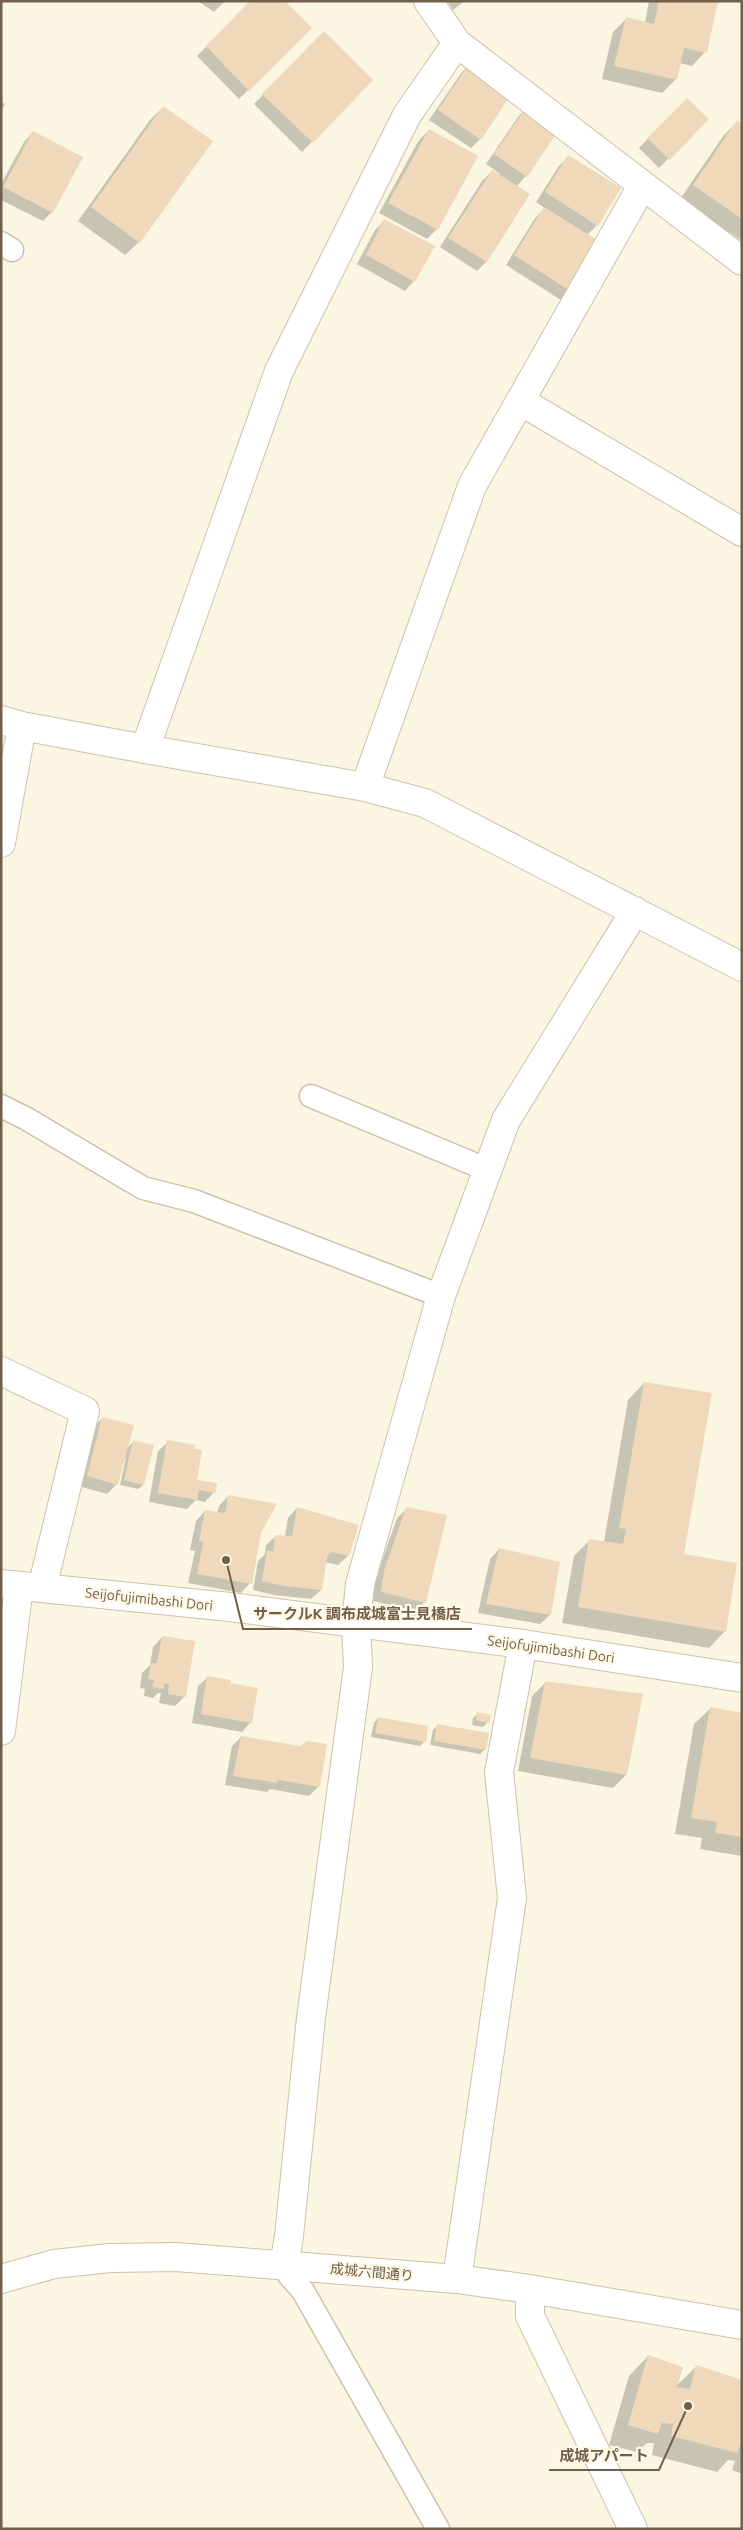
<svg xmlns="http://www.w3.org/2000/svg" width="743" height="2530" font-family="Ubuntu,'Noto Sans JP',sans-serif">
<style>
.shadow{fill:#0003}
.building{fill:#efd9ba}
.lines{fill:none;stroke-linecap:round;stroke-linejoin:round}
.lane-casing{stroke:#cec1ac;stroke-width:25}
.street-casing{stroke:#cec1ac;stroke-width:30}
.secondary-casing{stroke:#cfc0a7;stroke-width:30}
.lane{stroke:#fff;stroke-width:22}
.street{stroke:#fff;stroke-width:28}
.secondary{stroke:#fff;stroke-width:28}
.labels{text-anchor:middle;stroke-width:4.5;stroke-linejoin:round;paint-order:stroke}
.street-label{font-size:14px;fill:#715f49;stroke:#fef9e7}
.leader{fill:none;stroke:#715f49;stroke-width:2}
.callout-dot{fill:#715f49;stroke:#fef9e7;stroke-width:2}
.callout-label{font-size:15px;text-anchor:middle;font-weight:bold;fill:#715f49;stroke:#fef9e7;stroke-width:4.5;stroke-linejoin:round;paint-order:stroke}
</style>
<rect width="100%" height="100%" fill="#fbf6e2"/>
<path class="shadow" d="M198,1H225L214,12Z
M252,1L310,28L239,99L197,56Z
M447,1H465L453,10Z
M649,1H719L716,5L705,52L692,66L679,63L675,80L662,93L602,79L613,32L626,19L645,23Z
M324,33L372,80L302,152L254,104Z
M471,63L480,139L471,148L429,120L462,72Z
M687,99L707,119L659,168L639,148Z
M1,102L5,104L1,111Z
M163,107L139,242L125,255L78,221L150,120Z
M527,107L526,176L516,187L529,195L486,262L477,271L440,247L482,181L492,171L499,176L500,174L486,164L518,117Z
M737,122L742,125V241L680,199L724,135Z
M429,130L477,156L437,229L427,239L379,213L419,140Z
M33,132L52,212L43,221L1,200V184L24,142Z
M568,157L597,225L587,235L571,291L561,300L506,265L535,218L545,208L536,202L559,166Z
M385,220L414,281L405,291L357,264L375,230Z
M644,1383L683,1556L725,1631L709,1648L562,1623L574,1556L590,1540L604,1542L628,1400Z
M103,1418L126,1449L134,1441L143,1485L138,1489L120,1485L126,1458H124L117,1484L107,1494L78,1486L93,1427Z
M168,1442L193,1450L196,1481L214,1492L205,1502L196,1500L187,1509L149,1502L158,1451Z
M228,1496L260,1532L250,1583L241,1593L188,1583L195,1551L190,1550L196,1521L205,1511L217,1513L219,1506Z
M297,1508L348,1556L338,1565L325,1562L321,1590L311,1599L274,1595L253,1590L258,1561L265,1554L266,1545L276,1536L285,1537L288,1518Z
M407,1509L425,1602L416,1611L373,1601L375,1581L397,1518Z
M499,1549L558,1563L550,1615L540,1624L478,1613L490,1559Z
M162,1637L185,1696L175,1706L159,1703L161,1693H158L153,1698L144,1696L145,1689L140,1688L142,1673L150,1665L153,1647Z
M208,1677L229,1684L251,1722L242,1732L192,1723L198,1686Z
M545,1683L626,1775L613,1788L518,1771L532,1696Z
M711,1708L742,1714V1856L700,1849L702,1838L675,1834L694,1724Z
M478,1714L488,1722L483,1727L472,1725L473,1718Z
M378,1718L424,1742L420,1746L371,1737L374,1723Z
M437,1726L485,1749L480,1754L430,1745L433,1730Z
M241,1737L319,1786L309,1796L270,1789L267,1792L225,1785L232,1746Z
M648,2356L676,2386L697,2366L742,2381V2474L732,2470L735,2461L728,2460L717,2472L652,2455L654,2443H647L637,2452L609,2445L629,2376Z"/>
<path class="building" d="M250,1H285L312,28L249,91L206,46Z
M659,1H721L717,5L707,53L684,48L677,80L614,66L626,17L654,24Z
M324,31L373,80L313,143L262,94Z
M471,61L514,90L481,140L438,110Z
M687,98L709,119L670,160L647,138Z
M163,106L213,141L140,243L91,207Z
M527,106L560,128L527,177L494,154Z
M737,120L742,124V219L693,185Z
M429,129L478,156L438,230L388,203Z
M33,131L83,157L53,213L3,187Z
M568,155L621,188L598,226L545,192Z
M492,170L530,194L487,262L448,238Z
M544,207L602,243L572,292L514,255Z
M384,219L435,246L415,282L366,255Z
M644,1382L712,1393L684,1554L737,1563L726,1632L578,1607L589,1539L623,1544L626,1529L619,1528Z
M102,1417L134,1425L118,1485L87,1476Z
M133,1440L154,1445L144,1485L124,1480Z
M167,1440L195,1445L194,1449L202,1450L197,1480L217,1483L216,1493L199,1490L197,1500L158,1493Z
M228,1495L277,1504L261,1533L252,1584L197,1574L203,1542L199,1541L205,1510L225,1513Z
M297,1507L359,1525L349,1556L331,1552L327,1557L322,1590L284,1586L262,1581L267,1550L273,1552L275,1535L292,1536Z
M406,1507L447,1515L426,1603L381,1592L384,1571Z
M499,1548L560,1562L551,1615L486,1604Z
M162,1636L195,1641L186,1697L168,1694L169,1684L164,1683V1689L152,1687L154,1680L148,1679L151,1663H157Z
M207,1676L231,1680L230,1683L258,1688L252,1723L201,1714Z
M545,1681L643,1694L627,1775L530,1758Z
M710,1707L742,1713V1837L715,1833L717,1822L691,1818Z
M477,1712L491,1715L489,1723L476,1720Z
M378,1717L428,1726L426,1742L375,1733Z
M437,1724L489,1733L486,1750L434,1741Z
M241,1736L300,1746L307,1741L327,1744L320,1787L278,1780L277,1783L233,1776Z
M648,2355L683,2367L677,2387L690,2389L696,2365L742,2380V2442L737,2453L671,2436L673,2424L662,2423L658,2434L628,2425Z"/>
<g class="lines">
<defs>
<path id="lane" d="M1,243L12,250
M311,1096L488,1170
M1,1106L27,1119L143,1188L194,1201L441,1296
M284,2265L289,2275L303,2291L438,2529"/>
<path id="street" d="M428,1L457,43L742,261
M522,402L742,532
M1,720L22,726L145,749L365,787L425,803L742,967
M145,749L279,371L407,115L457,43
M365,787L472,486L642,186
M1,843L22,726
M1,1371L85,1411L42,1588
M523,1644L499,1772L512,1898L457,2279L530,2289L742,2325
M1,1731L19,1586
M284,2265L289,2236L311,2018L358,1667L356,1624L360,1584L441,1296L506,1120L635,911
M530,2289V2316L633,2529"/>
<path id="secondary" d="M1,1584L230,1607L523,1644L742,1678
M1,2279L54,2264L110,2258L176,2257L457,2279"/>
</defs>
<use href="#lane" class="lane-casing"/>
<use href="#street" class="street-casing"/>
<use href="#secondary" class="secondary-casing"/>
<use href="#lane" class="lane"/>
<use href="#street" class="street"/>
<use href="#secondary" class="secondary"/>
</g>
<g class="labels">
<g class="street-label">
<text transform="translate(149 1599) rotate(6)" y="5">Seijofujimibashi Dori</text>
<text transform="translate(551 1649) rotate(8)" y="5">Seijofujimibashi Dori</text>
<text transform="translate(372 2272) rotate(5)" y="5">成城六間通り</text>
</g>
</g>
<path class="leader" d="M226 1560L243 1629H472M688 2406L659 2470H549"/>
<g class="callout-dot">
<circle cx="226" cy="1560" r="5"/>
<circle cx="688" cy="2406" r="5"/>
</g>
<g class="callout-label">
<text x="357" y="1619">サークルK 調布成城富士見橋店</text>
<text x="604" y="2461">成城アパート</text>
</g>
<rect width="743" height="2530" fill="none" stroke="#715f49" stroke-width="5"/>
</svg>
